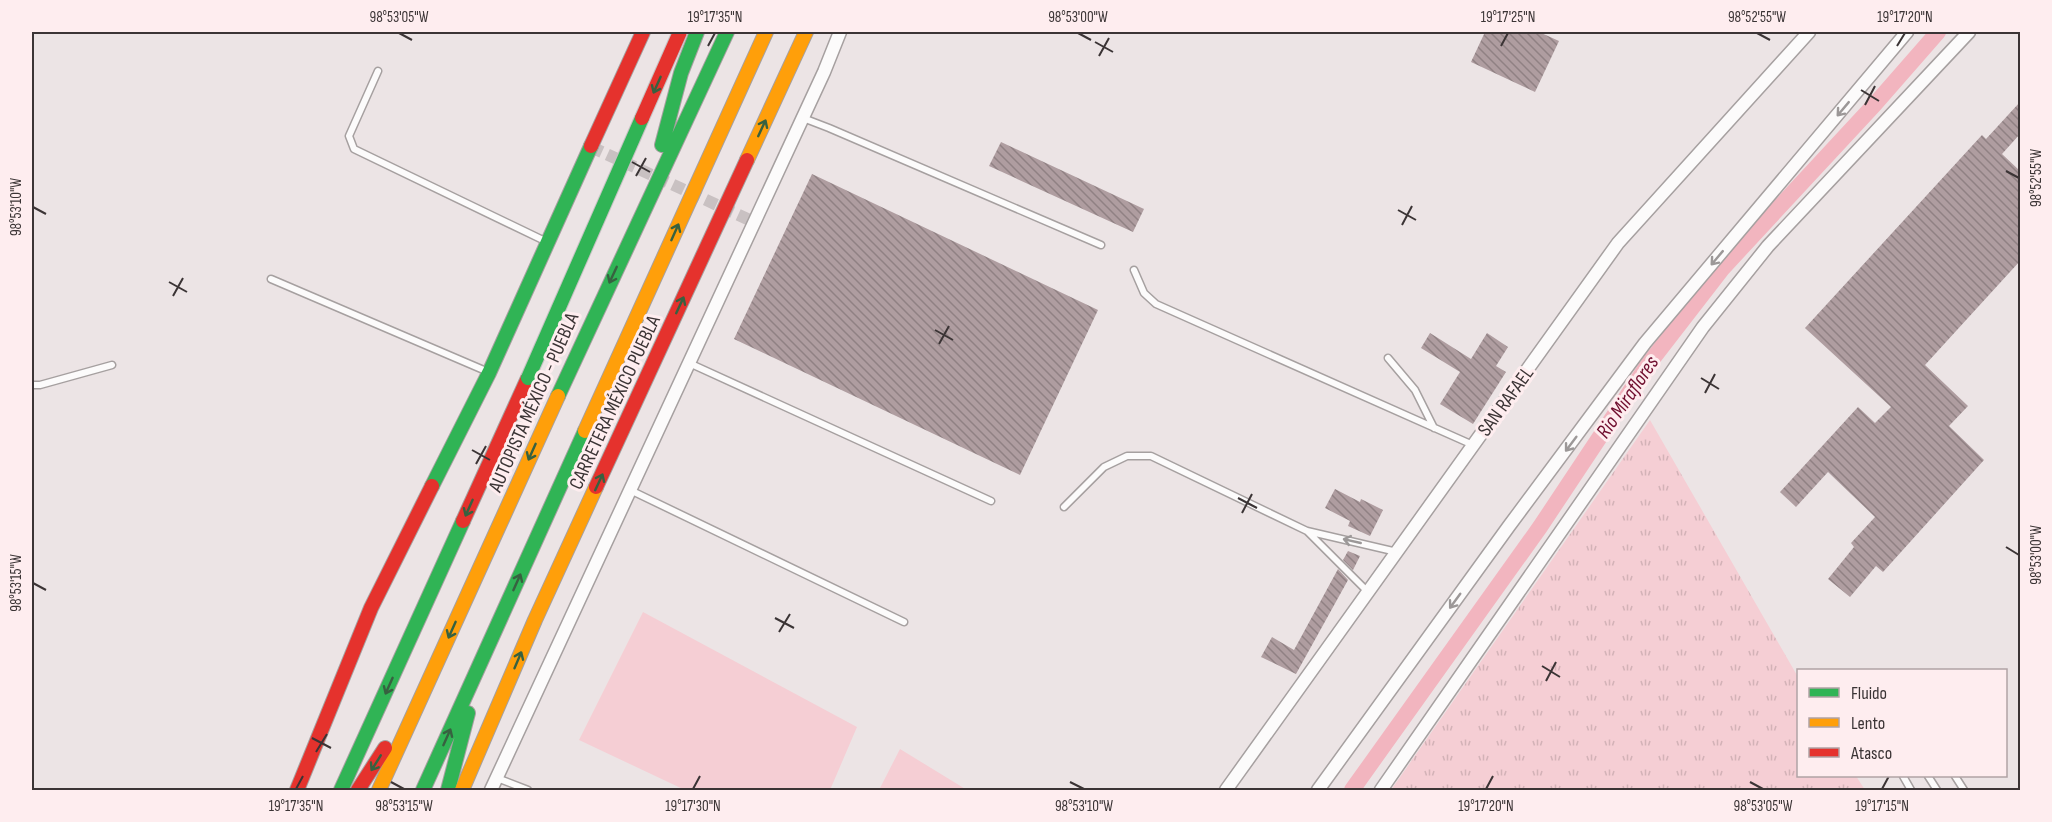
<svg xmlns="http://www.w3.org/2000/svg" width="2052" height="822" font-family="'Sofia Sans Condensed',sans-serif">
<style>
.grass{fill:url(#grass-tufts)}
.green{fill:#f5ced4}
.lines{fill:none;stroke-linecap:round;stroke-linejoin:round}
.canal{stroke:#f2b5bf;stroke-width:16}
.building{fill:url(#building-back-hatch)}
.street-tunnel{stroke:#c9c1c2;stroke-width:12;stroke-dasharray:12 6;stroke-linecap:butt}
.lane-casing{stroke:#a6a0a0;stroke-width:9}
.street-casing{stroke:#a6a0a0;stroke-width:15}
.fast-casing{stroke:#a6a0a0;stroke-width:16}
.slow-casing{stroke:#a6a0a0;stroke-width:16}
.jam-casing{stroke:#a6a0a0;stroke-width:16}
.lane{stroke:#fcfbfb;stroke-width:6}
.street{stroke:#fcfbfb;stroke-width:12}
.fast{stroke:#30b455;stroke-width:14}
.slow{stroke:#ff9f0a;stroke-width:14}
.jam{stroke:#e5322d;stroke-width:14}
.fast-bridge-casing{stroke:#c5c1c2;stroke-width:16;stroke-linecap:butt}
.jam-bridge-casing{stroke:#c5c1c2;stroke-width:16;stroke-linecap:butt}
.fast-bridge{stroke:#30b455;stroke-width:14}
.jam-bridge{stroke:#e5322d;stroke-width:14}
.oneway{stroke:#376140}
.oneway2{stroke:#9c9898}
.ticks{fill:none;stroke:#3b3435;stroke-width:2}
.labels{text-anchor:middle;stroke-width:6;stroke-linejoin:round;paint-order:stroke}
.street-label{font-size:20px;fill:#3b3435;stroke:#feedef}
.water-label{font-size:21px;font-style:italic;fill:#700f2f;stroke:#feedef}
.neatline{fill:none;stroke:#3b3435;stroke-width:2}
.ticks-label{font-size:15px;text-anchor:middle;fill:#3b3435}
</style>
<defs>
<pattern id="grass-tufts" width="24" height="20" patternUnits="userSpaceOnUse" patternTransform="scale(1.5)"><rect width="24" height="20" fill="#f5ced4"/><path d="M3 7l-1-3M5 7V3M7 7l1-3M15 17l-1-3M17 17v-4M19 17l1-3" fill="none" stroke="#d3b2b7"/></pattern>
<pattern id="building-back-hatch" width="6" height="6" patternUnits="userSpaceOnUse" patternTransform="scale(1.5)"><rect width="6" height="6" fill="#af9da0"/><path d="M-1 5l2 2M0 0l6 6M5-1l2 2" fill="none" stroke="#908183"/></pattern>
</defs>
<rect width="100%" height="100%" fill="#ece4e5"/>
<path class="grass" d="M1650,420L1798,677V776H1856L1865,790H1391Z"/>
<path class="green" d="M643,612L857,727L830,790H685L579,740Z
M900,749L967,790H879Z"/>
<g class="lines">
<path class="canal" d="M1352,790L1540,527L1647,366L1722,269L1875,104L1938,32"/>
</g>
<path class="building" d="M1485,32H1539L1559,41L1535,92L1471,62Z
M2020,102V134L2002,154L2020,171V261L1925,365L1968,406L1949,426L1984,460L1883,572L1876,566L1850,597L1828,579L1854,547L1851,543L1875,517L1828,472L1796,507L1780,492L1858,407L1875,423L1891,407L1805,328L1982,135L1986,139Z
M1001,142L1144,209L1133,232L989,166Z
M812,174L1098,310L1020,475L734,339Z
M1430,333L1471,359L1487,333L1508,347L1496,366L1506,372L1473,424L1440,404L1460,372L1421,348Z
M1335,489L1360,502L1361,499L1383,510L1370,536L1348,526L1350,521L1325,508Z
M1348,551L1360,556L1353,570L1343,560Z
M1338,569L1348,580L1296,674L1261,657L1272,637L1294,650Z"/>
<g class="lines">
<path class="street-tunnel" d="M591,147L754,222"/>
<defs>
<path id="lane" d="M378,71L349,136L354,149L545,241
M803,118L829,128L1101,245
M1134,270L1144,293L1156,304L1473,445
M271,279L486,371
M1388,358L1415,390L1434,428
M689,363L991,501
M32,385H40L112,365
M630,490L904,622
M1064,507L1104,467L1127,456H1151L1307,531L1397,552
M1307,531L1368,592
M1903,776L1911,790
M1928,776L1937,790
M1955,776L1964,790
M497,778L528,790"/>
<path id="street" d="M491,790L824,72L840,32
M1226,790L1618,243L1809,32
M1318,790L1509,526L1645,343L1907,32
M1381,790L1703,327L1768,246L1969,32"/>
<path id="fast" d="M662,145L681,73L697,32
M558,396L727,32
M432,486L489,373L591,146
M341,790L463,521
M423,790L585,431
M448,790L468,713"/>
<path id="slow" d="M747,160L806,32
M585,431L766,32
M379,790L558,396
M462,790L535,620L596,487"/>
<path id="jam" d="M591,146L643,32
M596,487L747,160
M463,521L528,378
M297,790L371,608L432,486
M358,790L385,748"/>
</defs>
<use href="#lane" class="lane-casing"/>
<use href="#street" class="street-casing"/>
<use href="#fast" class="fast-casing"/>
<use href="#slow" class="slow-casing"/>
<use href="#jam" class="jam-casing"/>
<use href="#lane" class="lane"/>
<use href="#street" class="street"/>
<use href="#fast" class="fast"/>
<use href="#slow" class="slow"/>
<use href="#jam" class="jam"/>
<defs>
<path id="fast-bridge" d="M528,378L642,118"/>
<path id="jam-bridge" d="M642,118L680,32"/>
</defs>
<use href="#fast-bridge" class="fast-bridge-casing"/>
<use href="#jam-bridge" class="jam-bridge-casing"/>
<use href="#fast-bridge" class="fast-bridge"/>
<use href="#jam-bridge" class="jam-bridge"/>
</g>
<defs><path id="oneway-shaft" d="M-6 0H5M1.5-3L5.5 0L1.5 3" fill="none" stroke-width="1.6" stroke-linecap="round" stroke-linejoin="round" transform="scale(1.5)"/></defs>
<g class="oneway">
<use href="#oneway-shaft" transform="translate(657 85) rotate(114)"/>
<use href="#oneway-shaft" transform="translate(762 128) rotate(-65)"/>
<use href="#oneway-shaft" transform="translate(675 232) rotate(-66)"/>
<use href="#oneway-shaft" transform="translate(613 275) rotate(115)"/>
<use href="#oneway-shaft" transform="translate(680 305) rotate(-65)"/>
<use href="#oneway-shaft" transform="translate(532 452) rotate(114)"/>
<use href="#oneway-shaft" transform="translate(599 482) rotate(-65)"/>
<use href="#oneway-shaft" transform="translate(469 508) rotate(114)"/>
<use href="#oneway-shaft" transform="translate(517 582) rotate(-66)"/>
<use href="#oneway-shaft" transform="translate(452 630) rotate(114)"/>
<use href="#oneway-shaft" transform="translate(518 660) rotate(-67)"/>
<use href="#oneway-shaft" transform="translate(389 686) rotate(114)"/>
<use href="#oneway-shaft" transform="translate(447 737) rotate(-66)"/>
<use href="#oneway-shaft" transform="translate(376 763) rotate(122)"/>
</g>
<g class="oneway2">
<use href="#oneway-shaft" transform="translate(1843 109) rotate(130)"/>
<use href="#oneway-shaft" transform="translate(1717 258) rotate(130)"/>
<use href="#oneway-shaft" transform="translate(1571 444) rotate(127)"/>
<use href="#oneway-shaft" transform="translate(1352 541) rotate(-167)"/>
<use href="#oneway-shaft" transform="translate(1455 601) rotate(126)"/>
</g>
<path class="ticks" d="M399,33L412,40M1078,33L1091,40M1757,33L1770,40M1095,42L1113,52M708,46L715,33M1501,46L1508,33M1897,46L1905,33M1099,56L1109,38M1861,90L1879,101M1865,105L1875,86M632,162L650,172M2006,171L2019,178M636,176L646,158M33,207L46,214M1398,210L1416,220M1402,225L1412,206M169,282L187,292M173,296L183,278M935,330L953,340M939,344L949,326M1701,378L1719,389M1705,393L1715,374M472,450L490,460M476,464L486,446M1238,498L1257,508M1242,513L1252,494M2006,547L2019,555M33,583L46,590M775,618L794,628M779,632L790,614M1542,666L1560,677M1546,681L1556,662M312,738L331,748M316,752L327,734M391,782L404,789M1070,782L1084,789M1750,782L1763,789M296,789L303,776M693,789L700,776M1486,789L1493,776M1882,789L1889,776"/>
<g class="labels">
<g class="street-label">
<text transform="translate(1505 401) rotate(-54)" y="7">SAN RAFAEL</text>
<text transform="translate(533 402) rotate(-66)" y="7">AUTOPISTA MÉXICO - PUEBLA</text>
<text transform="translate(614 402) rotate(-65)" y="7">CARRETERA MÉXICO PUEBLA</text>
</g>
<g class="water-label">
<text transform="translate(1627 397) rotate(-56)" y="7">Rio Miraflores</text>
</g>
</g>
<rect width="2052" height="822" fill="none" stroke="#feedef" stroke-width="66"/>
<rect x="1797" y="669" width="210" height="108" fill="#feedef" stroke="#b0a3a5" stroke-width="1.5"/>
<rect x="1809" y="688" width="30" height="9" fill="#30b455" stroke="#b0a3a5" stroke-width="1.5"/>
<text x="1851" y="699" font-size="18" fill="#3b3435">Fluido</text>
<rect x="1809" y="718" width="30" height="9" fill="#ff9f0a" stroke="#b0a3a5" stroke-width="1.5"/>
<text x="1851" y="729" font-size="18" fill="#3b3435">Lento</text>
<rect x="1809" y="748" width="30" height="9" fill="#e5322d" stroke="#b0a3a5" stroke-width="1.5"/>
<text x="1851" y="759" font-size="18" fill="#3b3435">Atasco</text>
<rect x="33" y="33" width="1986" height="756" class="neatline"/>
<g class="ticks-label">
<text x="399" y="22">98°53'05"W</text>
<text x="715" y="22">19°17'35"N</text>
<text x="1078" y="22">98°53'00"W</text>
<text x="1508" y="22">19°17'25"N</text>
<text x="1757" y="22">98°52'55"W</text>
<text x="1905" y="22">19°17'20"N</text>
<text transform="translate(2036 178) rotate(-90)" y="5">98°52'55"W</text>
<text transform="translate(16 207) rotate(-90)" y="5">98°53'10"W</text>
<text transform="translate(2036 555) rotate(-90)" y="5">98°53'00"W</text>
<text transform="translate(16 583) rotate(-90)" y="5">98°53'15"W</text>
<text x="296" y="811">19°17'35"N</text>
<text x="404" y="811">98°53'15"W</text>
<text x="693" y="811">19°17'30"N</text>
<text x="1084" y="811">98°53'10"W</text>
<text x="1486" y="811">19°17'20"N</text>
<text x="1763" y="811">98°53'05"W</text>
<text x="1882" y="811">19°17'15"N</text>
</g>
</svg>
